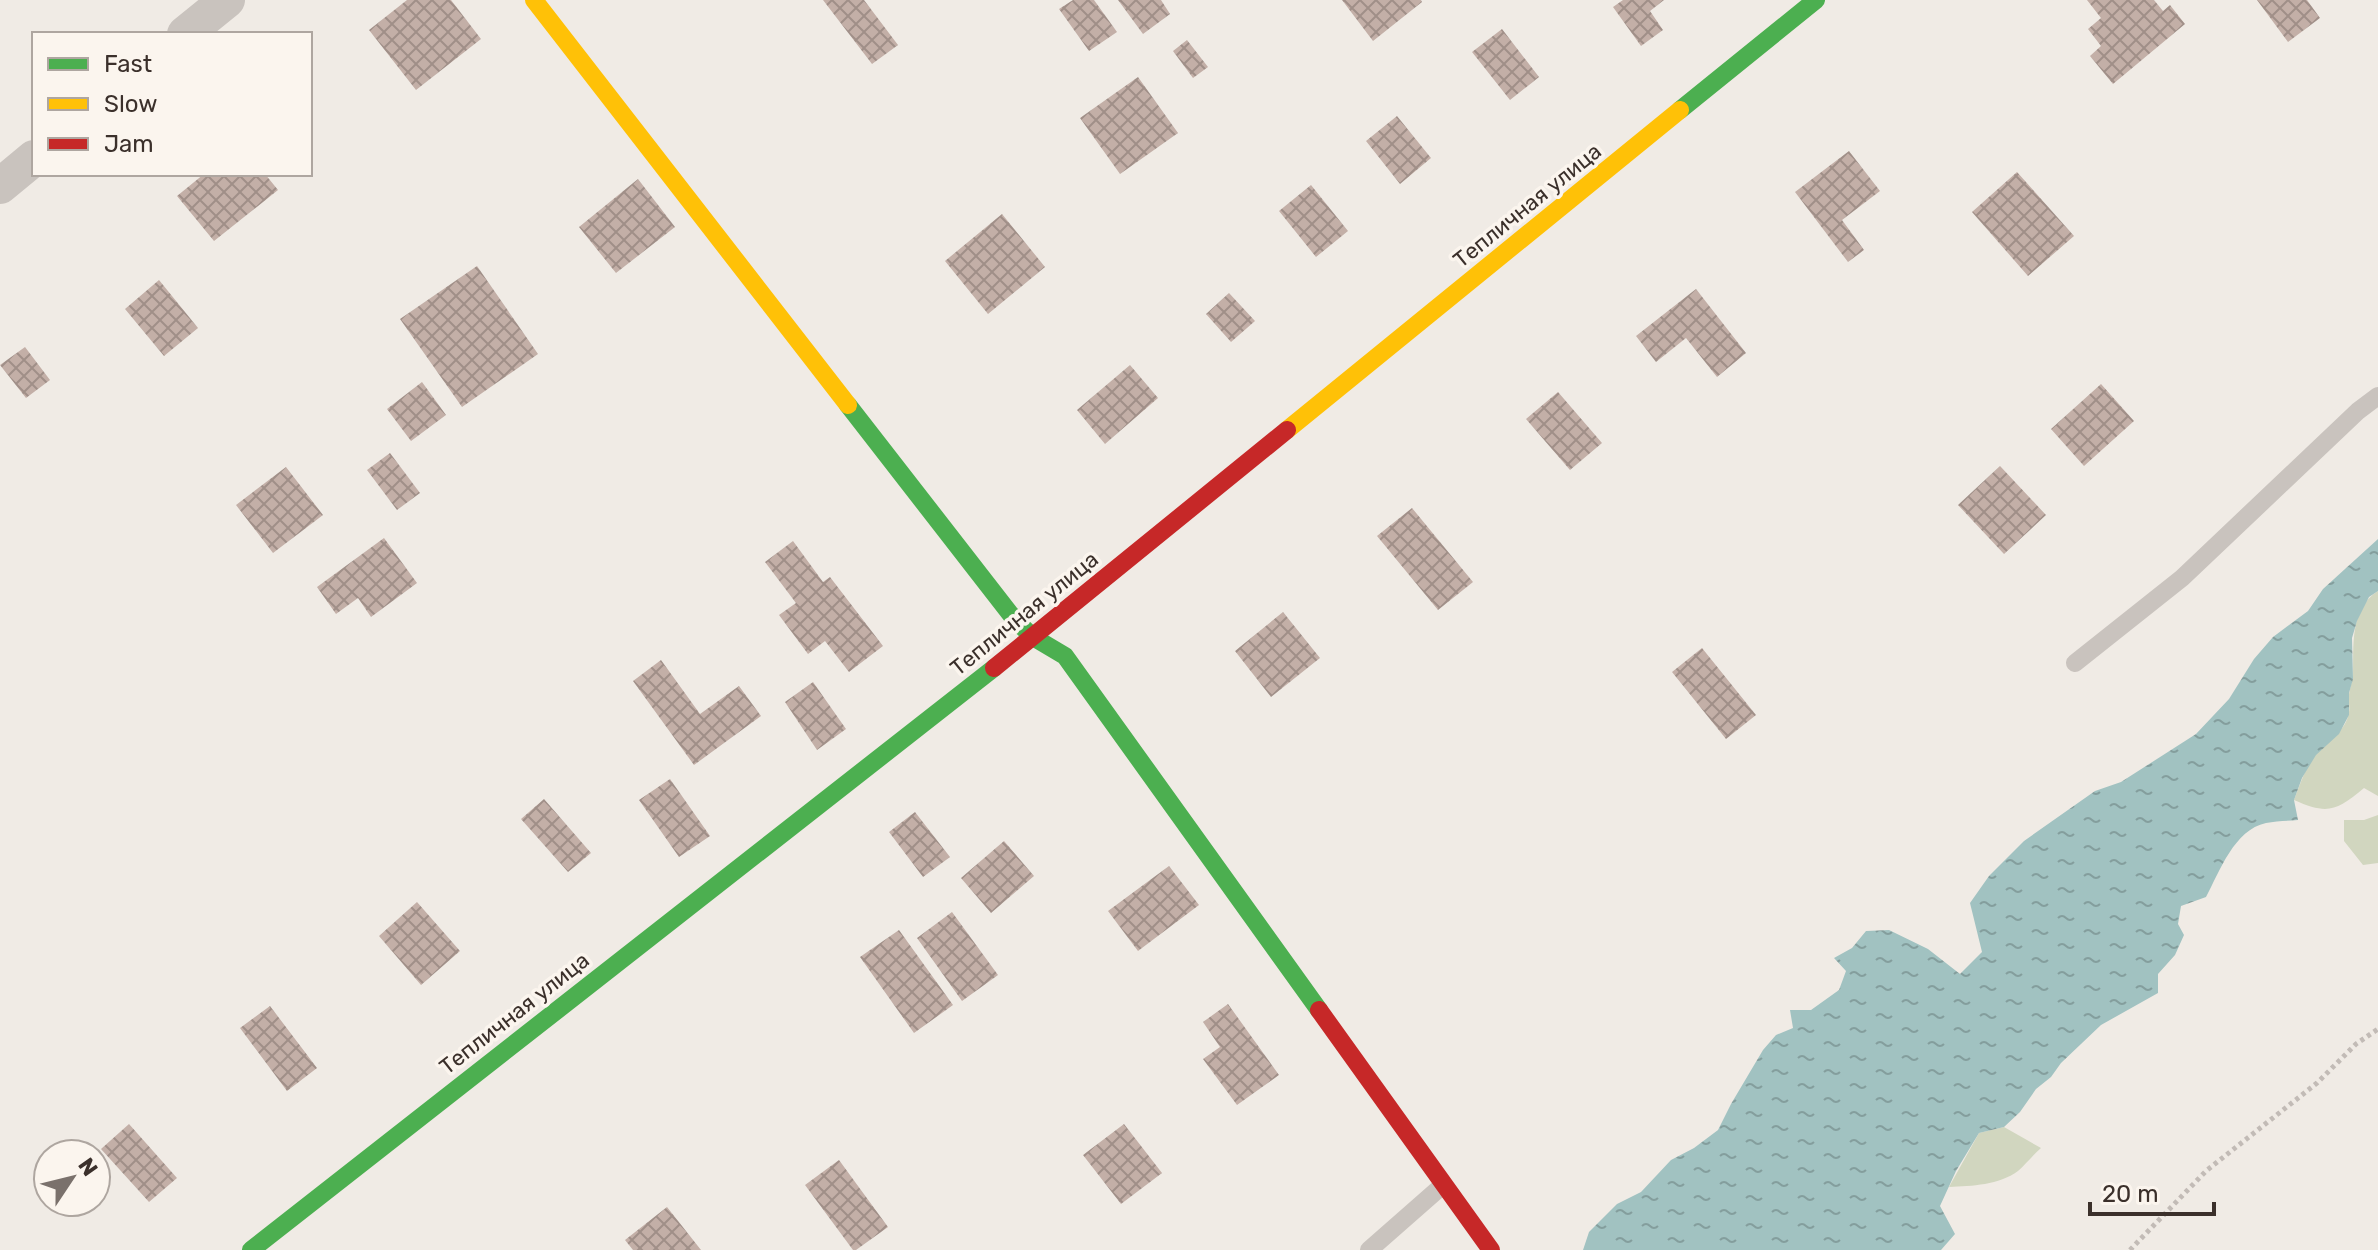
<svg xmlns="http://www.w3.org/2000/svg" width="2378" height="1250" font-family="Rubik,sans-serif">
<style>
.grass{fill:#d1d6bf}
.water{fill:url(#water-ripples)}
.building{fill:url(#building-cross-hatch)}
.lines{fill:none;stroke-linecap:round;stroke-linejoin:round}
.path{stroke:#c2bbb6;stroke-width:5;stroke-dasharray:4 4;stroke-linecap:butt}
.lane{stroke:#c9c3be;stroke-width:18}
.street{stroke:#c9c3be;stroke-width:36}
.fast{stroke:#4caf50;stroke-width:18}
.slow{stroke:#ffc107;stroke-width:18}
.jam{stroke:#c62828;stroke-width:18}
.labels{text-anchor:middle;stroke-width:7;stroke-linejoin:round;paint-order:stroke}
.street-label{font-size:22px;fill:#3b302b;stroke:#fbf5ee}
</style>
<defs>
<pattern id="water-ripples" width="26" height="14" patternUnits="userSpaceOnUse" patternTransform="scale(2)"><rect width="26" height="14" fill="#a1c2c1"/><path d="M2 4q2-2 4 0t4 0M15 11q2-2 4 0t4 0" fill="none" stroke="#849e9d"/></pattern>
<pattern id="building-cross-hatch" width="8" height="8" patternUnits="userSpaceOnUse" patternTransform="scale(2)"><rect width="8" height="8" fill="#c3afa7"/><path d="M0 0l8 8M0 8l8-8" fill="none" stroke="#a08f88"/></pattern>
</defs>
<rect width="100%" height="100%" fill="#f0ebe5"/>
<path class="grass" d="M2378,591V796L2364,788C2336,811 2328,815 2294,800C2300,785 2305,768 2315,755C2327,741 2346,732 2349,712C2350,706 2348,700 2349,694C2350,688 2352,682 2353,676C2354,647 2349,609 2378,591Z
M2378,815V863L2363,865L2344,841V820H2364Z
M2004,1127L2041,1148C2033,1155 2026,1164 2018,1171C1999,1185 1972,1186 1949,1187L1979,1133Z"/>
<path class="water" d="M2378,539V591L2369,597L2357,621L2352,638L2353,679L2349,693V715L2339,734L2316,755L2302,778L2294,800L2298,820C2288,821 2276,821 2266,823C2234,830 2220,871 2206,897L2181,906L2178,924L2184,935L2175,955L2158,974V993L2101,1025L2061,1063L2051,1077L2036,1089L2020,1112L2004,1127L1979,1133L1956,1171L1940,1206L1955,1234L1941,1250H1583L1589,1232L1617,1204L1641,1192L1671,1160L1694,1148L1718,1130L1731,1104L1763,1050L1776,1035L1793,1028L1790,1010H1811L1839,990L1846,971L1834,958L1852,948L1866,931L1889,930L1928,949L1960,974L1982,952L1970,903L1989,876L2024,841L2095,791L2121,782L2196,734L2229,699L2254,659L2273,637L2308,611L2323,589Z"/>
<path class="building" d="M407,0H451L481,39L416,90L369,30Z
M823,0H864L898,45L872,64Z
M1073,0H1094L1117,32L1089,51L1059,9Z
M1118,0H1161L1170,14L1143,34Z
M1342,0H1421L1422,2L1373,41Z
M1623,0H1664L1650,11L1663,30L1641,46L1613,7Z
M2087,0H2154L2163,11L2170,5L2185,24L2113,84L2090,56L2101,46L2088,29L2101,18Z
M2257,0H2307L2320,18L2288,42Z
M1502,29L1539,77L1510,100L1472,52Z
M1187,40L1208,67L1193,78L1173,51Z
M1138,77L1178,133L1120,174L1080,118Z
M1397,116L1431,158L1400,184L1366,141Z
M1849,151L1880,191L1842,220L1864,250L1848,262L1795,192Z
M2017,172L2074,236L2028,276L1972,212Z
M204,174H265L278,190L214,241L177,196Z
M638,179L675,227L616,273L579,227Z
M1311,185L1348,231L1316,257L1279,211Z
M1002,214L1045,267L988,314L945,261Z
M477,266L538,354L462,407L400,319Z
M159,280L198,328L164,356L125,309Z
M1696,289L1746,353L1717,377L1686,338L1656,362L1636,336Z
M1229,293L1255,321L1231,342L1206,314Z
M25,347L50,380L26,398L0,365Z
M1130,365L1158,398L1105,444L1077,410Z
M422,382L446,415L411,441L387,409Z
M2101,384L2134,421L2084,466L2051,429Z
M1558,392L1602,443L1570,470L1526,419Z
M390,453L420,493L397,510L367,470Z
M2000,466L2046,515L2004,554L1958,505Z
M286,467L323,515L273,553L236,505Z
M1412,508L1473,582L1438,610L1377,536Z
M384,538L417,583L371,617L358,598L336,614L317,587Z
M793,541L823,582L830,577L883,646L849,672L825,641L808,654L779,615L796,603L765,562Z
M1283,612L1320,658L1271,697L1235,651Z
M1702,648L1756,715L1726,739L1672,672Z
M661,660L700,714L739,686L761,716L694,765L633,681Z
M813,682L846,729L817,750L785,702Z
M670,779L710,836L679,857L639,800Z
M544,799L591,853L568,872L521,819Z
M915,812L950,857L923,877L889,832Z
M1004,841L1034,876L991,913L961,878Z
M1169,866L1199,905L1138,951L1108,911Z
M417,902L460,951L421,985L379,936Z
M952,912L998,975L962,1001L917,938Z
M899,930L953,1005L914,1033L860,957Z
M1228,1004L1279,1075L1237,1105L1203,1059L1220,1047L1203,1022Z
M270,1006L317,1068L287,1091L240,1028Z
M129,1124L177,1178L149,1202L101,1149Z
M1124,1124L1162,1173L1121,1204L1083,1155Z
M839,1160L888,1227L856,1250H853L805,1185Z
M667,1207L701,1250H633L625,1240Z"/>
<g class="lines">
<path class="path" d="M2130,1250L2206,1171L2317,1083L2356,1044L2378,1029"/>
<path class="lane" d="M2075,663L2182,578L2358,411L2378,396
M1369,1250L1443,1185"/>
<path class="street" d="M185,34L227,0
M0,186L34,158"/>
<path class="fast" d="M1680,110L1816,0
M848,405L1015,620L1033,637L1065,656L1319,1010
M251,1250L994,668"/>
<path class="slow" d="M534,0L848,405
M1287,430L1680,110"/>
<path class="jam" d="M994,668L1287,430
M1319,1010L1491,1250"/>
</g>
<g class="labels">
<g class="street-label">
<text transform="translate(1527 205) rotate(-39)" y="8">Тепличная улица</text>
<text transform="translate(1024 613) rotate(-39)" y="8">Тепличная улица</text>
<text transform="translate(514 1013) rotate(-38)" y="8">Тепличная улица</text>
</g>
</g>
<rect x="32" y="32" width="280" height="144" fill="#fbf5ee" stroke="#aea6a0" stroke-width="2"/>
<rect x="48" y="58" width="40" height="12" fill="#4caf50" stroke="#aea6a0" stroke-width="2"/>
<text x="104" y="72" font-size="24" fill="#3b302b">Fast</text>
<rect x="48" y="98" width="40" height="12" fill="#ffc107" stroke="#aea6a0" stroke-width="2"/>
<text x="104" y="112" font-size="24" fill="#3b302b">Slow</text>
<rect x="48" y="138" width="40" height="12" fill="#c62828" stroke="#aea6a0" stroke-width="2"/>
<text x="104" y="152" font-size="24" fill="#3b302b">Jam</text>
<g transform="translate(72 1178) rotate(55)"><circle r="38" fill="#fbf5ee" stroke="#aea6a0" stroke-width="2"/>
<path d="M0-6L14 30L0 20L-14 30Z" fill="#7a716c"/>
<text y="-12" font-size="22" font-weight="bold" text-anchor="middle" fill="#3b302b">N</text>
</g>
<path d="M2090 1202v12h124v-12" fill="none" stroke="#3b302b" stroke-width="4"/>
<text x="2102" y="1202" font-size="24" fill="#3b302b" stroke="#fbf5ee" stroke-width="6" paint-order="stroke">20 m</text>
</svg>
